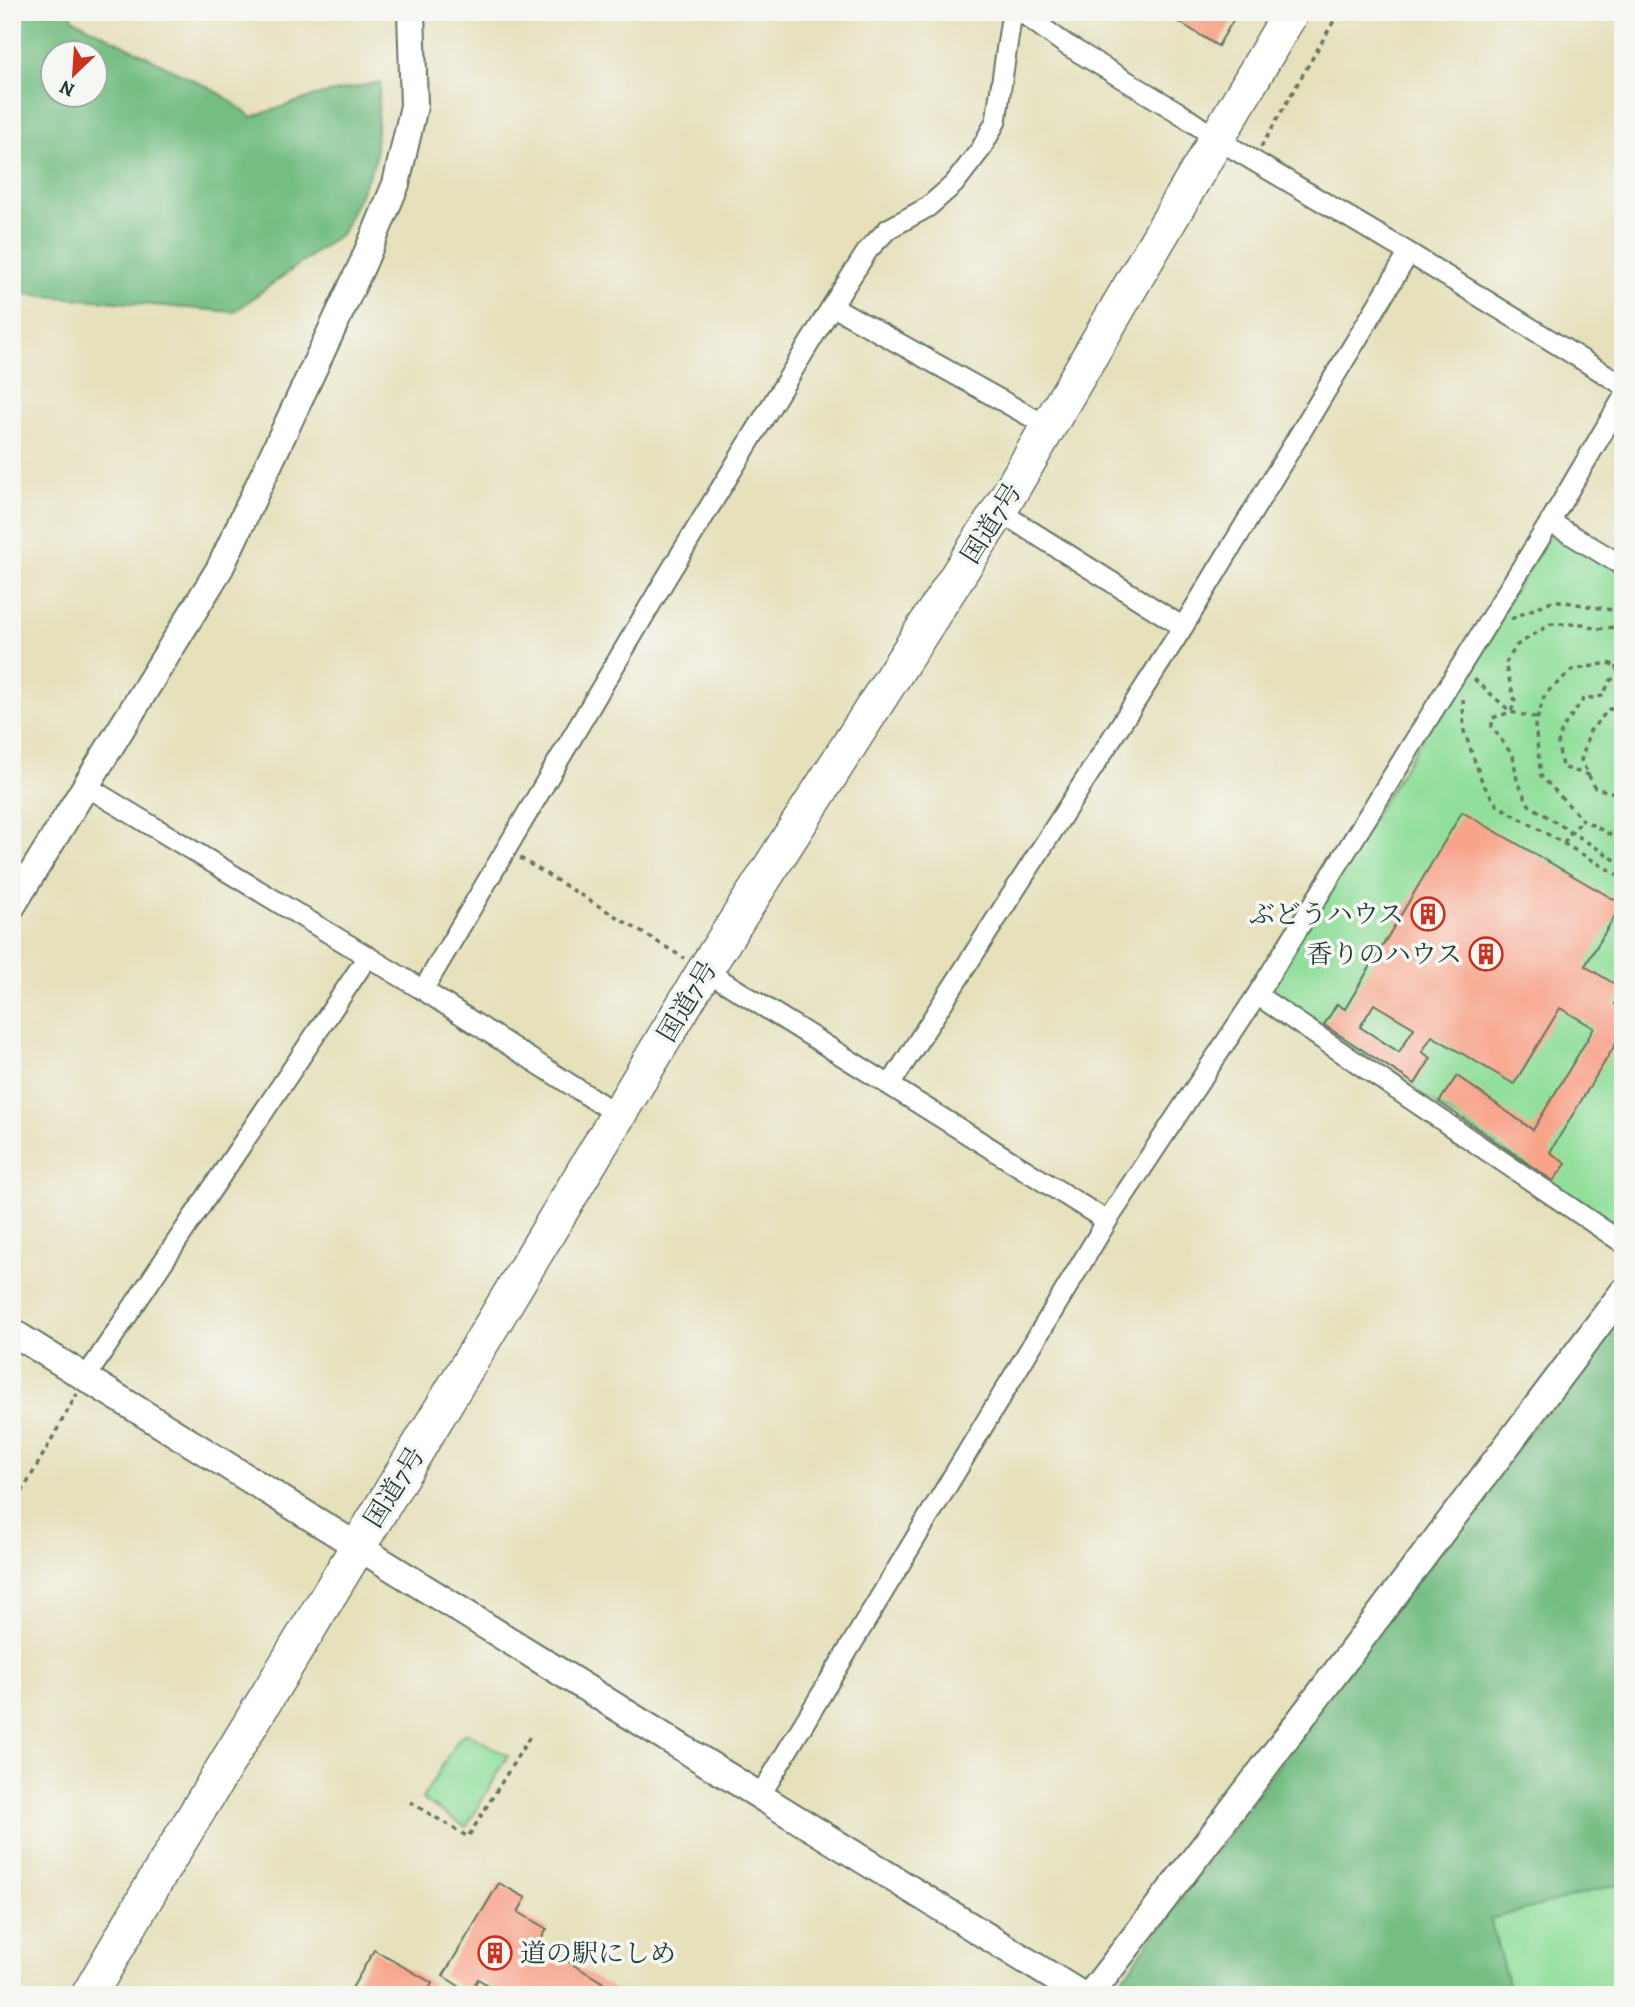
<svg xmlns="http://www.w3.org/2000/svg" width="1635" height="2007" font-family="Alegreya,'Noto Serif JP',serif">
<style>
.green{fill:#92df9b;stroke:#588e68;stroke-width:2}
.forest{fill:#75be83;stroke:#4a7e5c;stroke-width:2;fill-rule:evenodd}
.building{fill:#f8a48b;fill-rule:evenodd}
.lines{fill:none;stroke-linecap:round;stroke-linejoin:round}
.street-casing{stroke:#657663;stroke-width:23}
.secondary-casing{stroke:#657663;stroke-width:30}
.highway-casing{stroke:#657663;stroke-width:38}
.path{stroke:#657663;stroke-width:3.5;stroke-dasharray:5 5;stroke-linecap:butt}
.street{stroke:#fff;stroke-width:19}
.secondary{stroke:#fff;stroke-width:26}
.highway{stroke:#fff;stroke-width:35}
.labels{text-anchor:middle;stroke-width:7;stroke-linejoin:round;paint-order:stroke}
.street-label{font-size:26px;fill:#1f3d34;stroke:#f6f6f2}
.poi-label{font-size:26px;fill:#1f3d34;stroke:#f6f6f2;text-anchor:end}
</style>
<rect width="100%" height="100%" fill="#f6f6f2"/>
<filter id="ink" filterUnits="userSpaceOnUse"><feTurbulence type="fractalNoise" baseFrequency=".0143" numOctaves="2"/><feDisplacementMap in="SourceGraphic" scale="14" xChannelSelector="R" yChannelSelector="G"/><feConvolveMatrix kernelMatrix="1 2 1 2 8 2 1 2 1" color-interpolation-filters="sRGB"/></filter>
<filter id="wash" filterUnits="userSpaceOnUse"><feTurbulence type="fractalNoise" baseFrequency=".00686" numOctaves="4" result="noise"/><feDisplacementMap in="SourceGraphic" scale="28" xChannelSelector="R" yChannelSelector="G"/><feGaussianBlur stdDeviation="1.57" result="paint"/><feColorMatrix in="noise" values="0 0 0 0 0 0 0 0 0 0 0 0 0 0 0 0 0 1.4 0 .05"/><feComposite in="paint" operator="in"/></filter>
<g filter="url(#wash)">
<rect width="100%" height="100%" fill="#e6e0bb"/>
<path class="green" d="M1553,529L1623,572V1233L1328,1030L1264,992Z
M467,1733L508,1756L466,1827L422,1799L459,1738Z
M1623,1883V1995H1511L1490,1919Z"/>
<path class="forest" d="M12,12H71L73,19L221,94L252,117L315,96L380,82L375,161L342,233L234,312L12,293ZM52,52H94V94H52Z
M1623,1309V1883L1490,1919L1511,1995H1125L1116,1987L1358,1657Z"/>
<g id="blocks">
<path class="building" d="M1163,12H1238L1218,46Z
M1462,812L1622,904L1585,966L1623,989L1615,1004L1623,1008V1049L1615,1045L1550,1152L1566,1164L1553,1181L1439,1102L1457,1076L1533,1130L1594,1028L1560,1008L1514,1084L1432,1036L1422,1052L1431,1058L1415,1084L1324,1025L1337,1004L1345,1009ZM1374,1004L1414,1028L1399,1052L1360,1027Z
M499,1883L526,1898L518,1912L547,1929L538,1944L624,1995H503L478,1979L470,1993L443,1976Z
M374,1950L432,1983L426,1995H348Z"/>
</g>
</g>
<g filter="url(#ink)">
<use href="#blocks" fill-opacity="0" stroke="#657663" stroke-width="2"/>
<g class="lines">
<defs>
<path id="street" d="M1021,12L1065,44L1178,112L1217,139L1409,253L1623,385
M832,306L1049,427
M999,511L1183,627
M1550,522L1623,566
M86,786L423,990L618,1115
M705,970L1107,1221
M423,990L665,580L832,306L868,250L888,229L928,207L954,184L981,149L996,121L1012,12
M1257,995L1623,1243
M890,1085L1183,627L1409,253
M86,1377L368,956
M760,1796L1107,1221L1257,995L1550,522L1623,398"/>
<path id="secondary" d="M12,906L220,568L363,263L396,184L414,106L411,12
M12,1332C370,1550 724,1776 1082,1995
M1090,1995L1238,1802L1623,1292"/>
<path id="highway" d="M89,1995L157,1878L444,1405L705,970L999,511L1291,12"/>
</defs>
<use href="#street" class="street-casing"/>
<use href="#secondary" class="secondary-casing"/>
<use href="#highway" class="highway-casing"/>
<path class="path" d="M1261,147L1339,12
M1511,619L1554,600L1623,612
M1623,629L1616,627L1595,629L1583,624H1551L1517,645L1505,664L1515,701L1511,712L1492,718V727L1513,756L1517,780L1529,805L1623,865
M1617,666V672L1623,677
M1623,668L1608,663L1572,670L1545,694L1535,726L1541,776L1583,820L1609,834L1623,831
M1474,679L1511,712L1536,718
M1463,699L1464,731L1483,784L1497,805L1623,878
M1589,775L1562,767L1558,744L1562,729L1585,697L1594,698L1602,696L1611,680L1620,675
M1615,793L1595,788L1581,760L1590,731L1609,709L1623,710
M1564,843L1571,832L1583,820
M520,858L684,958
M12,1510L77,1394
M410,1802L468,1837L532,1733"/>
<use href="#street" class="street"/>
<use href="#secondary" class="secondary"/>
<use href="#highway" class="highway"/>
</g>
</g>
<defs>
<symbol id="building-ring" viewBox="-11 -11 22 22"><circle r="9.5" fill="#f6f6f2" stroke="#c8321e" stroke-width="1.5"/><path d="M-4-6H4V6H1V3H-1V6H-4ZM-2.5-4.3h1.7v1.8h-1.7ZM.8-4.3h1.7v1.8H.8ZM-2.5-1h1.7V.8h-1.7ZM.8-1h1.7V.8H.8Z" fill="#c8321e"/></symbol>
</defs>
<g fill-rule="evenodd">
<use href="#building-ring" x="1409" y="895" width="38" height="38"/>
<use href="#building-ring" x="1467" y="935" width="38" height="38"/>
<use href="#building-ring" x="476" y="1934" width="38" height="38"/>
</g>
<g class="labels">
<g class="street-label">
<text transform="translate(991 523) rotate(-58)" y="9">国道7号</text>
<text transform="translate(687 1001) rotate(-59)" y="9">国道7号</text>
<text transform="translate(394 1487) rotate(-58)" y="9">国道7号</text>
</g>
<g class="poi-label">
<text x="1404" y="923">ぶどうハウス</text>
<text x="1462" y="963">香りのハウス</text>
<text x="520" y="1962" text-anchor="start">道の駅にしめ</text>
</g>
</g>
<rect width="1635" height="2007" fill="none" stroke="#f6f6f2" stroke-width="42"/>
<g transform="translate(74 74) rotate(205)"><circle r="33" fill="#f6f6f2" stroke="#a0aca6" stroke-width="2"/>
<path d="M0-5L12 26L0 18L-12 26Z" fill="#c8321e"/>
<text y="-10" font-size="19" font-weight="bold" text-anchor="middle" fill="#1f3d34">N</text>
</g>
</svg>
